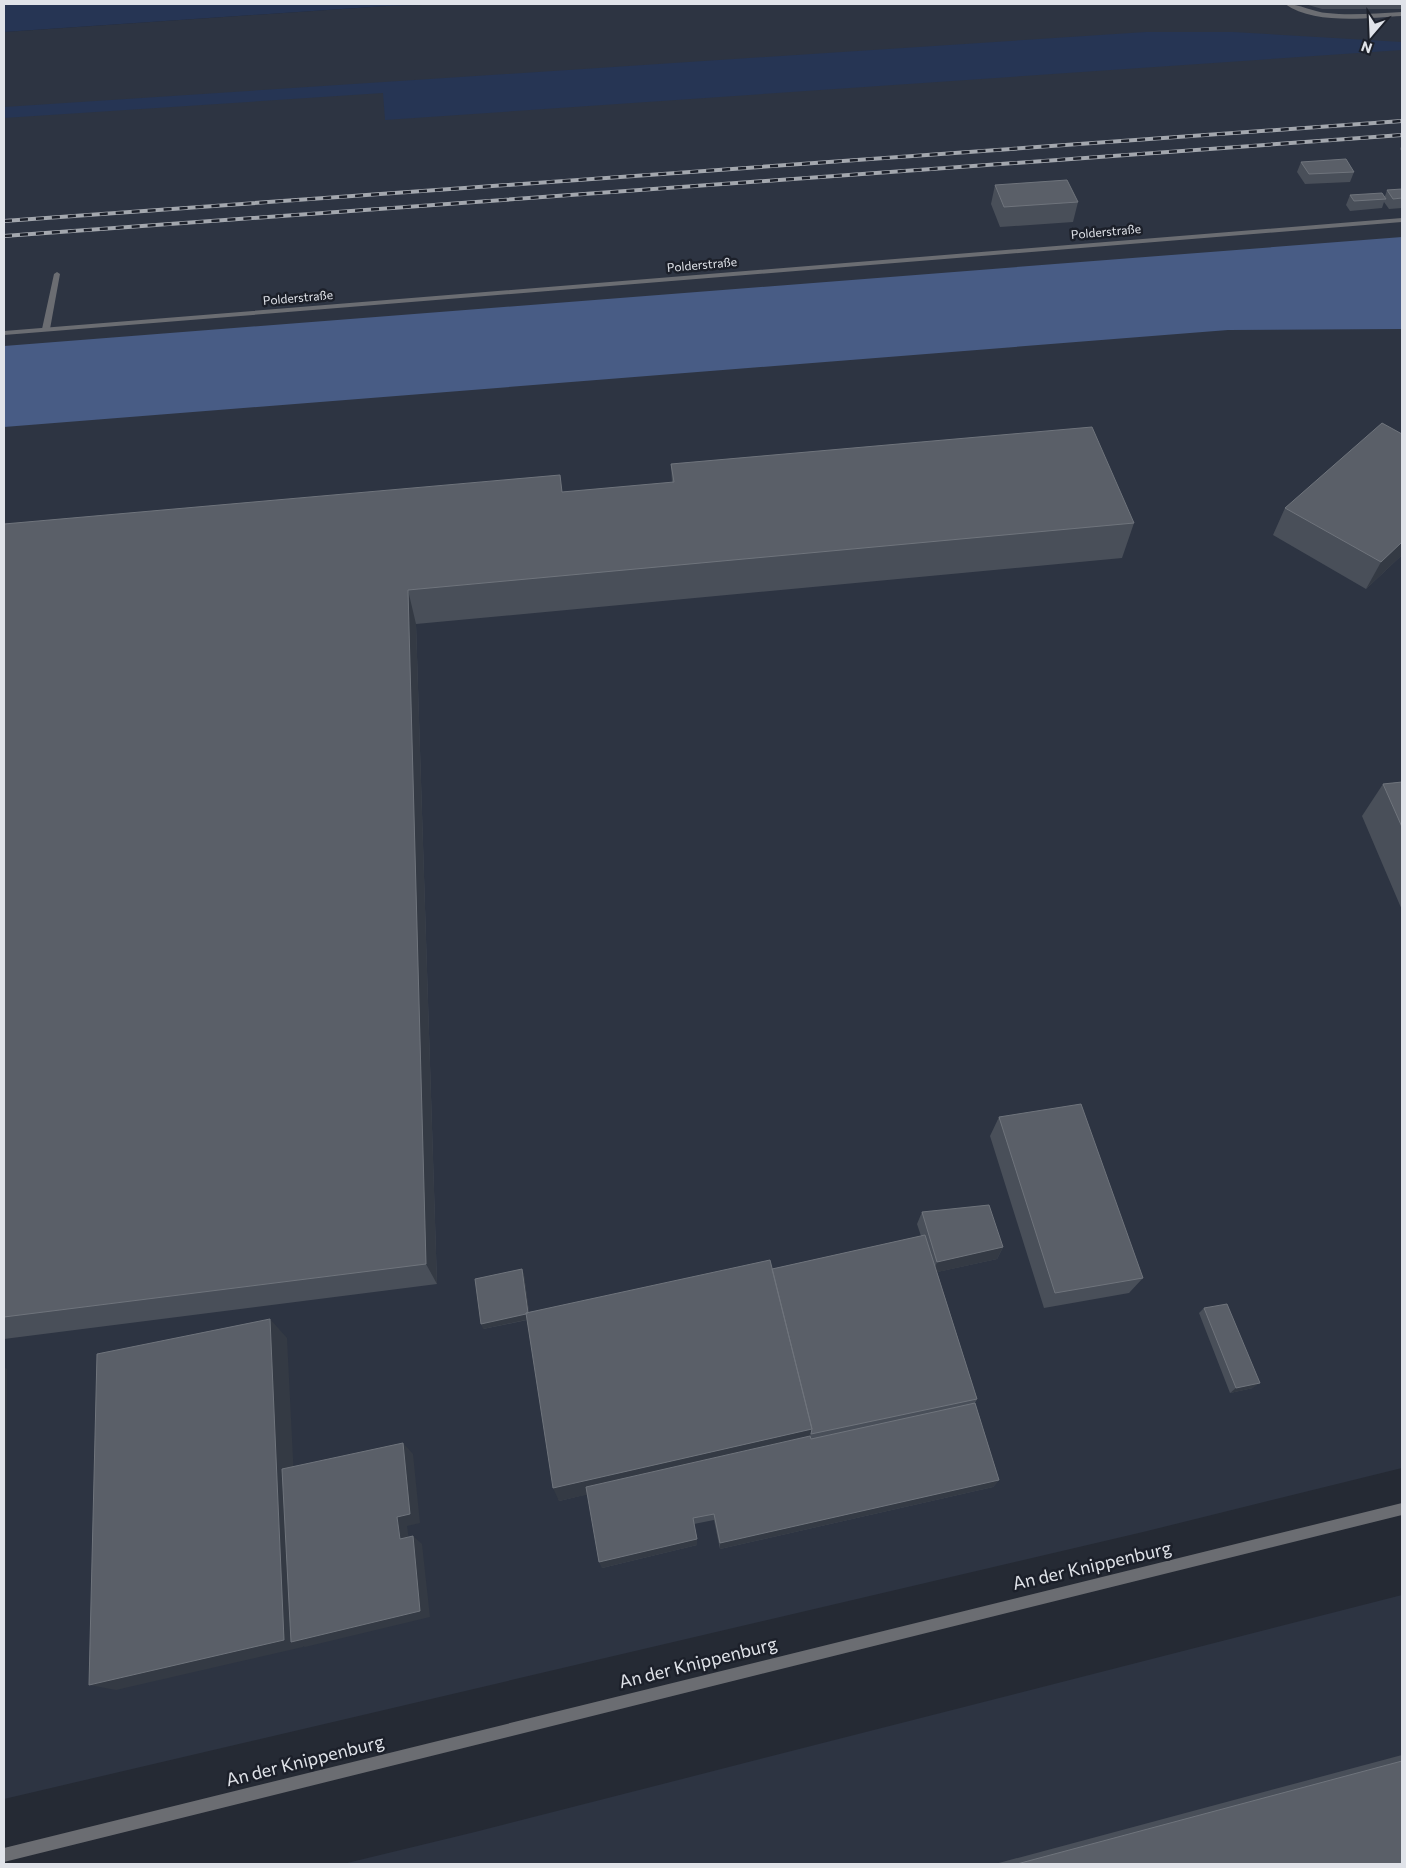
<svg xmlns="http://www.w3.org/2000/svg" width="1406" height="1868" font-family="Commissioner,sans-serif">
<style>
.built{fill:#2d3442}
.green{fill:#263554}
.forest{fill:#485c85}
.lines{fill:none;stroke-linecap:round;stroke-linejoin:round}
.lane{fill:#6b6d72;fill-rule:evenodd}
.street{fill:#6b6d72;fill-rule:evenodd}
.rail-casing{stroke:#a3a7ae;stroke-width:4}
.rail{stroke:#1c202a;stroke-width:2.5;stroke-dasharray:8;stroke-linecap:butt}
.wall{fill:#494f59}
.shaded-wall{fill:#343a44}
.building{fill:#5a5f68;stroke:#6f747c}
.labels{text-anchor:middle;stroke-width:5;stroke-linejoin:round;paint-order:stroke}
.far-street-label{font-size:12px;fill:#e0e3e9;stroke:#1c202a}
.near-street-label{font-size:18px;fill:#e0e3e9;stroke:#1c202a}
</style>
<rect width="100%" height="100%" fill="#252a34"/>
<path class="built" d="M458,4H1402V1468L1143,1532L4,1799V32L386,6Z
M1402,1595V1864H343L475,1832Z"/>
<path class="green" d="M4,4H458L386,6L4,32Z
M1146,32H1233L1402,42V50L385,120L383,93L4,118V107Z"/>
<path class="forest" d="M1402,237V329L1228,330L4,427V346Z"/>
<g class="lines">
<path class="lane" d="M1285,4C1296,3 1314,12 1327,13C1352,16 1377,13 1402,12V16C1368,18 1314,25 1285,4Z
M57,272L60,274L50,329L46,331L42,329L54,274Z"/>
<path class="street" d="M1402,218V222L4,335V331Z
M1402,1503V1515L4,1862V1848Z"/>
<defs>
<path id="rail" d="M4,221L1402,121
M4,236L1402,135"/>
</defs>
<use href="#rail" class="rail-casing"/>
<use href="#rail" class="rail"/>
</g>
<path class="wall" d="M1305,4H1402V9H1322Z
M1402,144V152L1400,149Z
M1301,162L1354,172L1350,182L1305,184L1297,172Z
M995,185L1078,202L1073,222L1000,227L991,204Z
M1402,189V208L1389,209L1384,202L1382,208L1350,211L1346,205L1350,195L1385,196L1387,190Z
M671,464L1134,523L1122,558L416,624L437,1284L4,1339V524L562,492L672,483Z
M1285,508L1402,555L1366,589L1273,535Z
M1402,782V910L1362,816L1383,784Z
M999,1117L1143,1278L1129,1293L1044,1308L990,1136Z
M922,1212L1003,1247L997,1259L937,1272L977,1399L975,1403L999,1480L993,1487L720,1549L714,1520L694,1524L697,1539V1545L602,1568L588,1494L559,1501L527,1320L483,1329L522,1269L524,1275L529,1312L772,1269L921,1236L917,1224Z
M1204,1308L1253,1388L1230,1393L1199,1313Z
M1402,1755V1864H995Z"/>
<path class="shaded-wall" d="M1402,542V555L1366,589L1381,562Z
M408,590L416,624L437,1284L426,1264Z
M1003,1247L997,1259L933,1273L937,1262Z
M522,1269L524,1275L530,1319L483,1329L481,1324Z
M270,1319L287,1338L302,1639L413,1536L422,1544L430,1617L305,1647L303,1646V1647L116,1690L89,1685Z
M4,1367L7,1369L5,1721L4,1722Z
M1260,1383L1253,1388L1230,1393L1236,1388Z
M812,1429L807,1444L559,1501L553,1488Z
M403,1443L413,1454L420,1523L407,1526L410,1547L400,1539L397,1517Z
M999,1480L993,1487L720,1549V1543Z
M697,1539V1545L602,1568L599,1562Z"/>
<path class="building" d="M1346,159L1354,172L1309,174L1301,162Z
M1067,180L1078,202L1004,207L995,185Z
M1402,189V198L1393,199L1387,190Z
M1382,193L1386,199L1354,201L1350,195Z
M1382,423L1402,434V542L1381,562L1285,508Z
M1092,427L1134,523L408,590L426,1264L4,1317V524L560,475L562,492L674,482L671,464Z
M1402,782V827L1383,784Z
M1081,1104L1143,1278L1055,1293L999,1117Z
M989,1205L1003,1247L937,1262L922,1212Z
M925,1235L977,1399L811,1434L812,1429L772,1269Z
M770,1260L812,1429L553,1488L526,1313Z
M522,1269L528,1313H526V1314L481,1324L475,1279Z
M1227,1304L1260,1383L1236,1388L1204,1308Z
M270,1319L284,1640L89,1685L97,1354Z
M975,1403L999,1480L720,1543L714,1514L693,1518L697,1539L599,1562L586,1487L810,1436L811,1439Z
M403,1443L410,1514L397,1517L400,1539L413,1536L420,1611L291,1642L282,1469Z
M1402,1761V1864H1017Z"/>
<g class="labels">
<g class="far-street-label">
<text transform="translate(1106 232) rotate(-5)" y="4">Polderstraße</text>
<text transform="translate(702 265) rotate(-5)" y="4">Polderstraße</text>
<text transform="translate(298 298) rotate(-5)" y="4">Polderstraße</text>
</g>
<g class="near-street-label">
<text transform="translate(1092 1566) rotate(-13)" y="6">An der Knippenburg</text>
<text transform="translate(698 1663) rotate(-14)" y="6">An der Knippenburg</text>
<text transform="translate(305 1761) rotate(-14)" y="6">An der Knippenburg</text>
</g>
</g>
<rect width="1406" height="1868" fill="none" stroke="#e0e3e9" stroke-width="10"/>
<g transform="translate(1371 35) rotate(199)" stroke="#1c202a" stroke-width="4" paint-order="stroke">
<path d="M0-4L9 19L0 12L-9 19Z" fill="#e0e3e9"/>
<text y="-8" font-size="14" font-weight="bold" text-anchor="middle" fill="#e0e3e9">N</text>
</g>
</svg>
